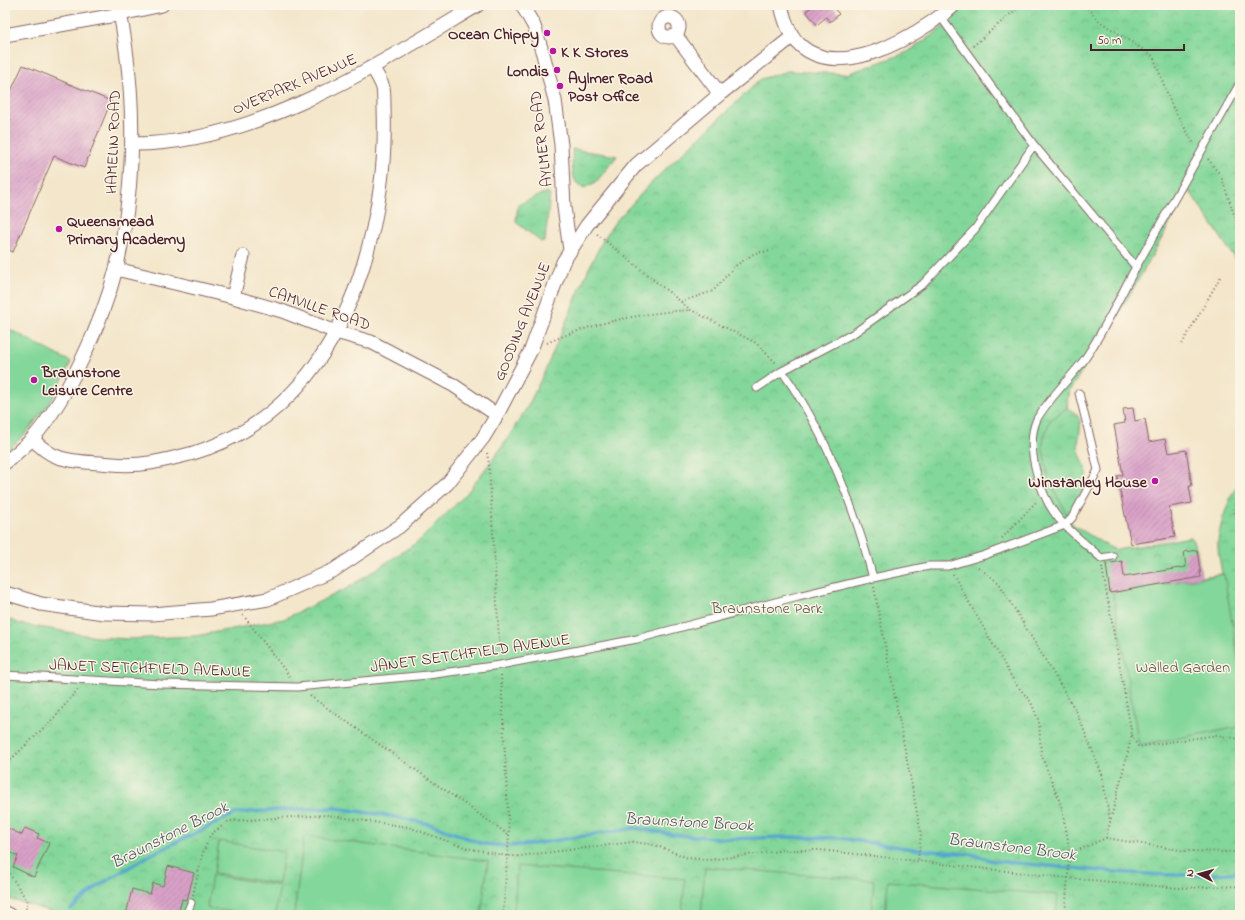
<svg xmlns="http://www.w3.org/2000/svg" width="1245" height="920" font-family="'Indie Flower',sans-serif">
<style>
.grass{fill:url(#grass-tufts);stroke:#667b62}
.park{fill:url(#park-crowns);stroke:#667b62}
.garden{fill:#83d79a;stroke:#667b62}
.lines{fill:none;stroke-linecap:round;stroke-linejoin:round}
.stream{stroke:#52a6ce;stroke-width:3.5}
.building{fill:url(#building-hatch)}
.service-casing{stroke:#856563;stroke-width:9}
.minor-casing{stroke:#856563;stroke-width:15}
.path{stroke:#856563;stroke-width:2;stroke-dasharray:1 3;stroke-linecap:butt}
.service{stroke:#fff;stroke-width:7}
.minor{stroke:#fff;stroke-width:13}
.poi-dot{fill:#b5179e;stroke:#fcf5e5;stroke-width:1.5}
.labels{text-anchor:middle;stroke-width:3;stroke-linejoin:round;paint-order:stroke}
.poi-label{font-size:16px;font-weight:bold;fill:#4a1f2b;stroke:#fcf5e5;text-anchor:start}
.street-label{font-size:16px;fill:#4a1f2b;stroke:#fcf5e5}
.park-label{font-size:16px;fill:#5b564c;stroke:#fcf5e5}
.water-label{font-size:17px;font-style:italic;fill:#4d556c;stroke:#fcf5e5}
</style>
<defs>
<pattern id="grass-tufts" width="24" height="20" patternUnits="userSpaceOnUse"><rect width="24" height="20" fill="#83d79a"/><path d="M3 7l-1-3M5 7V3M7 7l1-3M15 17l-1-3M17 17v-4M19 17l1-3" fill="none" stroke="#73b885"/></pattern>
<pattern id="park-crowns" width="20" height="18" patternUnits="userSpaceOnUse"><rect width="20" height="18" fill="#83d79a"/><path d="M2 6a3 3 0 1 1 6 0M12 15a3 3 0 1 1 6 0" fill="none" stroke="#73b885"/></pattern>
<pattern id="building-hatch" width="6" height="6" patternUnits="userSpaceOnUse"><rect width="6" height="6" fill="#d9a1c8"/><path d="M-1 1l2-2M0 6l6-6M5 7l2-2" fill="none" stroke="#b283a3"/></pattern>
</defs>
<rect width="100%" height="100%" fill="#fcf5e5"/>
<filter id="ink" filterUnits="userSpaceOnUse"><feTurbulence type="fractalNoise" baseFrequency=".025" numOctaves="2"/><feDisplacementMap in="SourceGraphic" scale="8" xChannelSelector="R" yChannelSelector="G"/><feConvolveMatrix kernelMatrix="1 2 1 2 8 2 1 2 1" color-interpolation-filters="sRGB"/></filter>
<filter id="wash" filterUnits="userSpaceOnUse"><feTurbulence type="fractalNoise" baseFrequency=".012" numOctaves="4" result="noise"/><feDisplacementMap in="SourceGraphic" scale="16" xChannelSelector="R" yChannelSelector="G"/><feGaussianBlur stdDeviation="0.9" result="paint"/><feColorMatrix in="noise" values="0 0 0 0 0 0 0 0 0 0 0 0 0 0 0 0 0 1.4 0 .05"/><feComposite in="paint" operator="in"/></filter>
<g filter="url(#wash)">
<rect width="100%" height="100%" fill="#f3e6ca"/>
<path class="grass" d="M572,149L617,156L596,182L584,188C569,184 573,161 572,149Z
M546,192L550,194L545,241L541,242L516,222L518,205Z
M1068,393L1067,408C1070,410 1075,412 1077,415C1084,424 1078,436 1078,446C1079,458 1089,467 1087,479C1084,492 1073,506 1066,517C1053,500 1035,453 1042,432C1044,423 1062,402 1068,393Z"/>
<path class="park" d="M966,5H1240V266L1189,190L1128,298L1068,393L1067,408L1050,420L1045,434L1042,445L1049,480L1072,524L1107,546L1116,550L1191,537L1197,550L1201,577L1222,574C1221,565 1218,555 1218,546C1217,532 1230,492 1240,483V915H63L5,898V618L21,624L97,637L126,639L196,636L284,619L348,588L419,541L467,493L502,447L528,406L545,371L588,270L603,240L615,222L654,180L761,79L788,71L847,74L908,52L946,25Z"/>
<path class="garden" d="M5,327L71,362L53,398L28,431L5,453Z
M1224,574L1240,670V727L1139,745L1113,592Z
M304,836L488,861L481,915H294Z
M219,841L284,852L279,884L214,873Z
M517,866L685,879L682,915H514Z
M705,867L874,880L871,915H701Z
M212,875L280,886L275,915H252L207,908Z
M888,881L1058,895L1056,915H885Z"/>
<g class="lines">
<path class="stream" d="M71,909L101,884L150,855L237,813L278,810L336,808L390,816L430,824L483,844L508,846L533,844L634,828L677,835L729,839L783,837L839,838L920,850L971,854L993,861C1074,867 1160,881 1240,872"/>
</g>
<g id="blocks">
<path class="building" d="M814,5H831L839,14L830,22L826,17L817,25L806,11Z
M23,65L111,101L84,168L54,156L13,252L5,248V132L11,119L5,116V104Z
M1133,408L1135,421L1145,419L1149,442L1165,439L1168,453L1186,450L1192,486H1189L1192,503L1169,507L1175,537L1131,544L1117,476L1123,475L1114,425L1125,423L1123,409Z
M1197,550L1201,577L1110,593L1106,564L1122,561L1124,577L1186,567L1184,552Z
M5,827L22,835L25,828L39,834L37,838L49,843L34,877L13,867L18,856L5,850Z
M168,866L194,873L187,900L182,899L178,915H126L132,889L150,894L153,883L163,886Z"/>
</g>
</g>
<g filter="url(#ink)">
<use href="#blocks" fill-opacity="0" stroke="#856563" stroke-width="1"/>
<g class="lines">
<defs>
<path id="service" d="M940,16L1034,145L1136,267C1119,298 1104,331 1084,360C1071,377 1046,402 1037,419C1024,447 1040,496 1059,519C1071,533 1087,545 1101,558L1113,556
M1136,267L1240,83
M782,371C826,433 854,505 873,578
M757,388L782,371L854,333L923,284L975,229L1034,145
M5,675L161,684L297,687L428,675L500,665L637,639L798,596L873,578L929,566H948L985,555L1065,525L1072,518L1098,470L1079,393
M186,915L191,903"/>
<path id="minor" d="M522,5L534,26L543,54L555,100L561,145L564,207L570,250
M781,5C785,23 791,41 808,51C845,73 901,43 932,22C939,16 948,12 954,5
M659 27a10 10 0 1 1 20 0a10 10 0 1 1-20 0Z
M5,35L121,14L162,5
M676,36L720,94
M132,144C254,145 377,65 478,5
M116,269L233,297L282,311L336,332L371,342L453,385L497,415
M233,297L243,256
M32,439C40,446 48,454 58,457C74,463 95,462 112,464C140,467 163,461 190,454C311,419 363,305 380,190C384,162 385,135 384,107C384,101 384,93 383,88C381,81 376,74 373,68
M5,463C14,455 24,447 32,439C68,399 103,320 116,269C133,200 136,120 126,50C124,35 122,20 118,5
M5,593L41,604L104,613L152,614L211,609L268,599L334,570L400,526L447,484L483,438L497,415L531,350L563,262L587,225L636,165L720,94L792,37
M5,913L9,915"/>
</defs>
<use href="#service" class="service-casing"/>
<use href="#minor" class="minor-casing"/>
<path class="path" d="M1085,5L1099,21L1153,56L1172,106L1194,144
M973,46L1021,5
M1208,159L1221,176L1240,232
M597,234L691,310L756,343L777,364
M681,302L713,291L735,266L755,253L770,251
M547,343C591,323 641,313 690,310
M1182,344L1221,276
M487,453L489,464L500,656
M1240,494L1233,510L1240,521
M1002,538L1037,501
M978,567L999,583L1076,711L1102,774L1110,822
M1102,567L1132,735L1106,838
M953,574L1015,683L1031,702L1039,722L1041,754L1061,805L1068,840L1069,861L1065,915
M874,587L921,834L918,861
M243,615L290,677
M501,675L509,835L503,915
M310,696L509,835
M1132,735L1138,747L1216,735L1240,739
M5,765L54,718L79,688
M1069,854L1106,838L1186,851L1240,852
M5,867L28,902L24,915
M193,895L202,856L210,835L229,821L326,815L408,827L467,848L507,856H520L633,842L655,845L688,858L708,860L787,850H820L1068,878L1179,888L1240,886"/>
<use href="#service" class="service"/>
<use href="#minor" class="minor"/>
</g>
</g>
<g class="poi-dot">
<circle cx="547" cy="33" r="4"/>
<circle cx="553" cy="51" r="4"/>
<circle cx="557" cy="70" r="4"/>
<circle cx="560" cy="86" r="4"/>
<circle cx="59" cy="229" r="4"/>
<circle cx="34" cy="380" r="4"/>
<circle cx="1155" cy="481" r="4"/>
</g>
<g class="labels">
<g class="poi-label">
<text x="539" y="39" text-anchor="end">Ocean Chippy</text>
<text x="561" y="57">K K Stores</text>
<text x="549" y="76" text-anchor="end">Londis</text>
<text x="568" y="83">Aylmer Road<tspan x="568" dy="18">Post Office</tspan></text>
<text x="67" y="226">Queensmead<tspan x="67" dy="18">Primary Academy</tspan></text>
<text x="42" y="377">Braunstone<tspan x="42" dy="18">Leisure Centre</tspan></text>
<text x="1147" y="487" text-anchor="end">Winstanley House</text>
</g>
<g class="street-label">
<text transform="translate(294 83) rotate(-23)" y="6">OVERPARK AVENUE</text>
<text transform="translate(540 139) rotate(-97)" y="6">AYLMER ROAD</text>
<text transform="translate(112 142) rotate(-88)" y="6">HAMELIN ROAD</text>
<text transform="translate(320 307) rotate(19)" y="6">CAMVILLE ROAD</text>
<text transform="translate(521 321) rotate(-68)" y="6">GOODING AVENUE</text>
<text transform="translate(470 652) rotate(-8)" y="6">JANET SETCHFIELD AVENUE</text>
<text transform="translate(150 667) rotate(2)" y="6">JANET SETCHFIELD AVENUE</text>
</g>
<g class="park-label">
<text x="767" y="613">Braunstone Park</text>
<text x="1183" y="672">Walled Garden</text>
</g>
<g class="water-label">
<text transform="translate(689 821) rotate(3)" y="6">Braunstone Brook</text>
<text transform="translate(169 834) rotate(-27)" y="6">Braunstone Brook</text>
<text transform="translate(1012 846) rotate(7)" y="6">Braunstone Brook</text>
</g>
</g>
<rect width="1245" height="920" fill="none" stroke="#fcf5e5" stroke-width="20"/>
<g transform="translate(1199 874) rotate(276)" stroke="#fcf5e5" stroke-width="3" paint-order="stroke">
<path d="M0-3L7 15L0 10L-7 15Z" fill="#4a1f2b"/>
<text y="-6" font-size="11" font-weight="bold" text-anchor="middle" fill="#4a1f2b">N</text>
</g>
<path d="M1091 44v6h93v-6" fill="none" stroke="#4a1f2b" stroke-width="2"/>
<text x="1097" y="44" font-size="12" fill="#4a1f2b" stroke="#fcf5e5" stroke-width="3" paint-order="stroke">50 m</text>
</svg>
